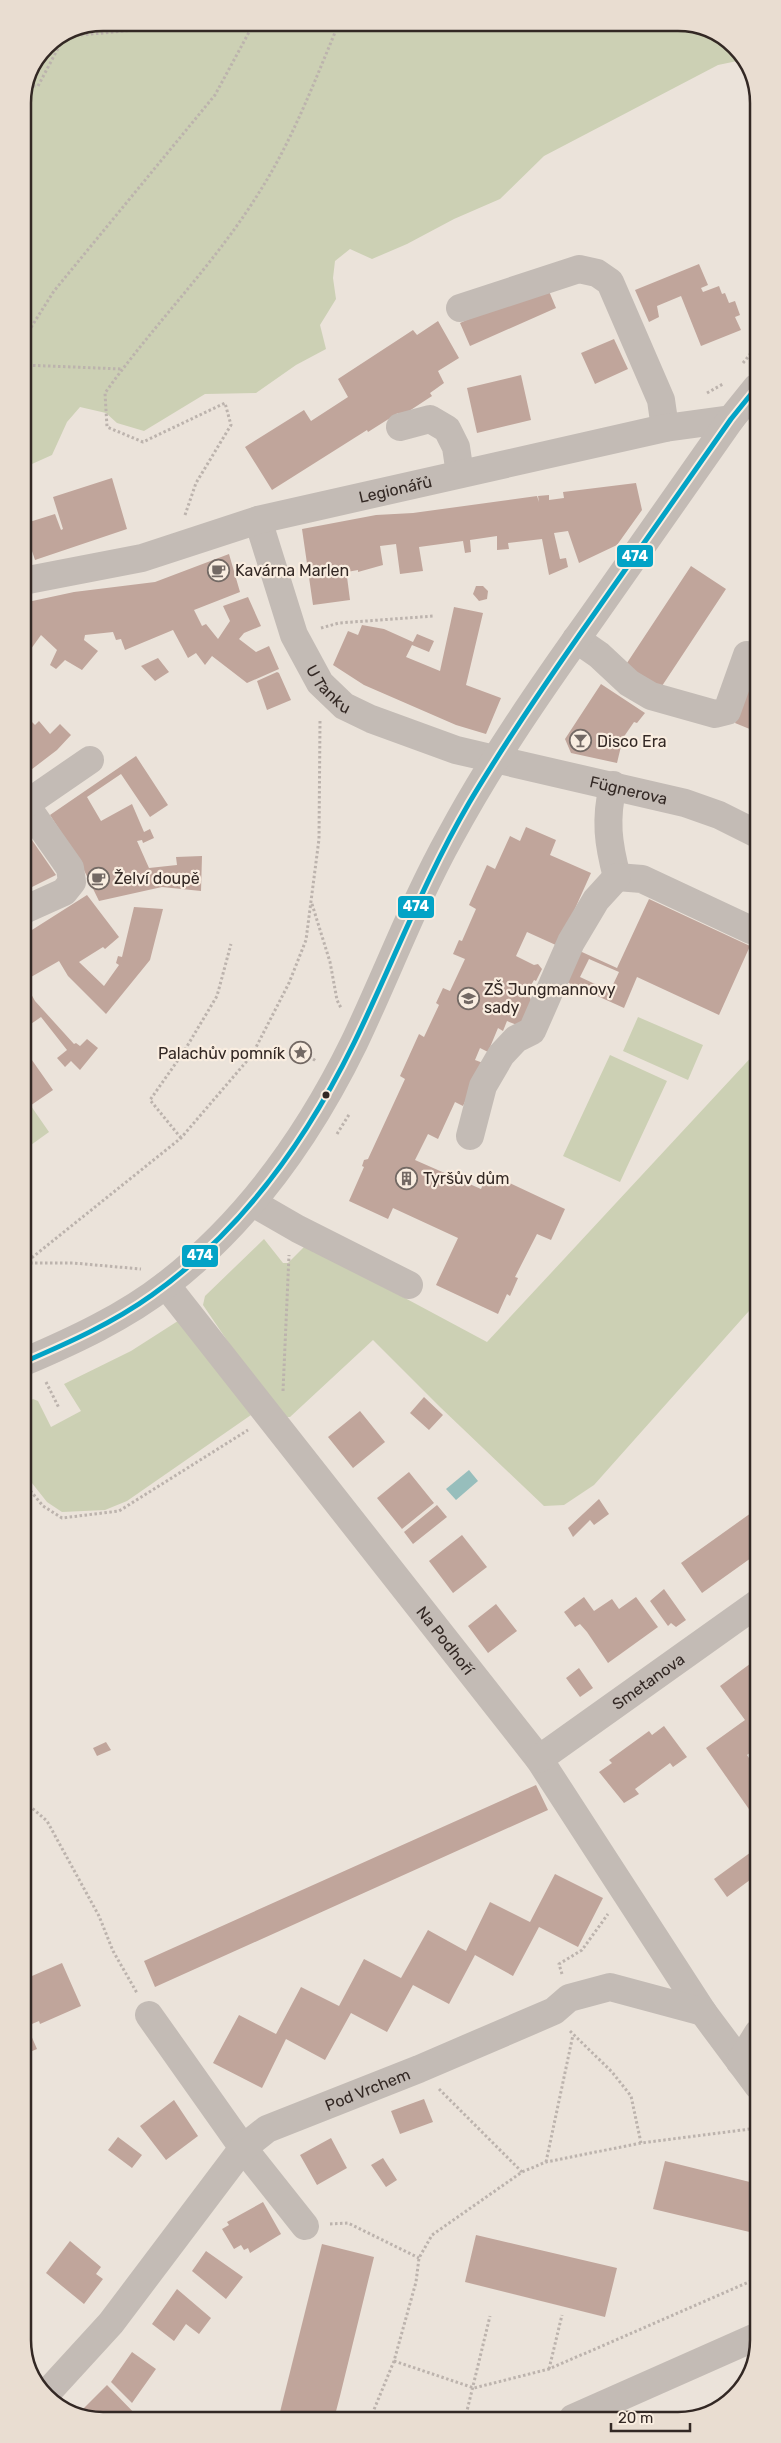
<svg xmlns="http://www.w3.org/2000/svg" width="781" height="2443" font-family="Rubik,sans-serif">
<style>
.green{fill:#ccd0b4}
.water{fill:#97bebc}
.building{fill:#c0a59b;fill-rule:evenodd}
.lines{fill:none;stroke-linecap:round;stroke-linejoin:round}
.path{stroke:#bcb3ad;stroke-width:3;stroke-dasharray:2.5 2.5;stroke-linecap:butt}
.minor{stroke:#c3bbb5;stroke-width:28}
.bus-1-casing{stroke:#f9ede0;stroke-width:9}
.bus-1{stroke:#03a3c6;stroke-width:5}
.bus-dot{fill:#332824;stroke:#f9ede0;stroke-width:2}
.labels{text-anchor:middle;stroke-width:4.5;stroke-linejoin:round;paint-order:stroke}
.street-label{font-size:16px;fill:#332824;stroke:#f9ede0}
.poi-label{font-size:16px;fill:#332824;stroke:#f9ede0;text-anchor:start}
.rim{fill:none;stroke:#332824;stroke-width:2.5}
.line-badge{stroke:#f9ede0;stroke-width:2}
.badge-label{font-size:14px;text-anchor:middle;font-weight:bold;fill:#fff}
</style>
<rect width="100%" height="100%" fill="#ebe3da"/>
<path class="green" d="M103,23H683L731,42L742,60L718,65L544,156L500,199L454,219L407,244L372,259L350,249L335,261L333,278L336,299L320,325L326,349L296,365L256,393L205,394L144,431L117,423L106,413L80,407L67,422L52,455L23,468V98L46,46Z
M638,1017L703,1045L688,1080L623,1051Z
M757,1051V1302L594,1485L564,1505L544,1506L440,1407L373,1340L290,1417H286L273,1408L203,1305L205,1296L264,1239L283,1263H288L306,1245L487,1342Z
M610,1055L667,1081L620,1182L563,1156Z
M31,1106L49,1132L24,1150V1112Z
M181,1319L251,1415L127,1501L105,1510L62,1512L47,1502L24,1473V1403L33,1399L38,1401L51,1427L81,1411L64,1384L131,1351Z"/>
<path class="water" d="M469,1470L478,1481L456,1500L446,1489Z"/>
<path class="building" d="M699,264L708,285L701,288L703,292L719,286L722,294L725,293L729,303L735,301L740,315L735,317L741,330L701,346L681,296L657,306L659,317L649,322L635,290Z
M546,284L556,308L470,346L460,323Z
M438,321L459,358L438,371L444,383L430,393L432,396L400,417L398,413L368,432L367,430L272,490L245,447L304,410L311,421L348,397L338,379L413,330L417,335Z
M614,339L628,369L595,384L581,353Z
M521,375L531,420L477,433L467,388Z
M112,478L127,529L35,560L29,542L23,544V524L55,514L61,530L63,529L53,497Z
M636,483L642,510L617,545L579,563L568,531L554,533L560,559L566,558L568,567L549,575L542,539L508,543L509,549L497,550V536L470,540L471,552L465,553L463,541L419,547L423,571L400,574L396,544L380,546L383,565L358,572V570L347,572L346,569L350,600L313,605L302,529L376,515L413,513L537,496L539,502L538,496L549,495V500L564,498L563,492Z
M229,554L240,592L194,610L202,626L206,624L218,639L230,621L223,606L248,597L261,626L244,633L239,639L256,652L269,646L279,669L247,683L212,656L205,665L196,653L188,658L173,630L125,650L121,639L116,640L113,632L85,635L84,640L98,651L82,670L65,660L56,669L50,665L57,650L41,635L23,660V603L74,592L155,582Z
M691,566L726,589L660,689L625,666Z
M476,586H483L488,591L487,599L479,601L473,594Z
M454,607L483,613L466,685L501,698L486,734L456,725L364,685L333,665L348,631L358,635L362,625L384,629L413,642L417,634L434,641L429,652L412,645L406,657L440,671Z
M158,658L169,672L155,681L141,666Z
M757,669V732L735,723Z
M277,672L279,673L291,700L267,710L257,681Z
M601,684L645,713L637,723L634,722L623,738L617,763L571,753L565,739Z
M31,721L35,725L39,721L50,734L60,724L71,735L57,750L23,776V727Z
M136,756L168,805L150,817L121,774L87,797L101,821L132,804L144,832L150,829L154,838L143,843L142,840L137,841L149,868L177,865L176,857L202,856L201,891L162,887L99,901L80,862L50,815Z
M23,827L56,875L24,891Z
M526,827L556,840L550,855L591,873L560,942L617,968L649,899L750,946L719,1015L637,977L624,1008L562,980L558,946L527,932L516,956L534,965L538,964L542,969L536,981L534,980L529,989L524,986L520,993L530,997L532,1004L523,1023L517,1025L507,1021L503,1031L498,1028L488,1052L480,1048L475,1060L483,1063L463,1106L455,1102L438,1139L428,1134L415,1160L481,1189L488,1173L565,1209L551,1240L537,1234L515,1277L518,1278L510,1296L507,1294L498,1314L436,1285L458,1238L393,1208L388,1219L349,1201L364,1167L362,1166L364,1160L368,1159L405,1079L400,1076L419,1034L424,1037L439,1005L436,1003L443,988L450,991L465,959L453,954L459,940L462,941L476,909L469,905L487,865L495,869L510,836L520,841ZM589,959L619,972L610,991L580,977Z
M87,895L119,937L105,949L103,947L79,962L104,986L119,965L116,963L118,956L122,957L134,907L163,909L150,960L106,1014L68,976L59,961L24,981L35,1001L74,1044L76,1043L80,1046L87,1039L98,1048L80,1070L71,1061L65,1067L57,1058L67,1050L41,1017L28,1026L24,1021V935Z
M27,1053L53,1090L24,1110V1055Z
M424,1397L443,1415L429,1430L410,1413Z
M360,1411L385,1442L353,1468L328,1437Z
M409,1472L434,1503L402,1529L377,1498Z
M599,1499L609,1514L594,1525L590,1520L573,1537L568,1528Z
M437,1505L447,1517L413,1544L404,1532Z
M751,1513L758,1523V1553L702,1593L681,1563Z
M462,1535L487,1567L453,1593L429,1561Z
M664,1589L686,1620L676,1627L671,1623L668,1626L650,1601Z
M584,1597L594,1611L612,1599L619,1609L636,1597L658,1627L608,1663L587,1632L580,1624L575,1627L564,1612Z
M496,1604L517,1631L488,1653L468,1626Z
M758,1658V1747L747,1755L758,1771V1822L706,1748L745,1720L720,1686Z
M579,1668L593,1688L580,1697L566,1678Z
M664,1726L687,1757L673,1767L670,1763L635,1789L639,1794L624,1803L599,1772L612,1763L609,1760L649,1731L652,1735Z
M106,1742L111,1750L97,1756L93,1748Z
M536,1785L548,1810L155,1987L144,1961Z
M758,1847V1874L727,1897L714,1879Z
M555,1874L603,1898L578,1947L539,1927L513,1976L475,1955L449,2004L413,1985L387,2032L351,2013L325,2060L286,2039L262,2088L213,2063L239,2015L276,2034L301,1987L339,2006L364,1959L401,1978L428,1930L466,1951L490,1902L530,1922Z
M62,1963L81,2006L40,2024L39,2021L27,2026L37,2049L25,2054V1999L29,1997L25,1987V1979Z
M424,2099L433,2122L400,2134L391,2111Z
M174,2100L198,2136L166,2160L140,2126Z
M118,2137L142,2155L132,2168L108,2150Z
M331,2138L347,2168L317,2185L300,2155Z
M383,2158L397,2180L386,2187L371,2165Z
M665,2161L758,2184V2234L653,2209Z
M263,2202L281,2234L250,2253L248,2248L244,2250L241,2245L234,2249L222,2229L229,2225L227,2222Z
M476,2235L617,2268L605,2317L465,2282Z
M70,2241L101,2267L96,2274L103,2279L84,2304L46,2273Z
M322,2244L374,2257L340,2396L334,2419L278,2420Z
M206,2251L243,2277L226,2299L192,2271Z
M177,2289L211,2318L199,2334L186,2324L174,2341L152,2324Z
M132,2352L156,2369L132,2403L111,2382Z
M107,2385L141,2420H98L79,2413Z"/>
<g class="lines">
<path class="path" d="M71,36L207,23
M28,86H38L63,39
M23,340L54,291L215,95L254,23
M743,363L756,347
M23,365L122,369
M707,393L723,384
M185,515L196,483L231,425L225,403L143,442L107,427L105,393C154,324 215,264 260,191C293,139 315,80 339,23
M321,628L339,623L434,616
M312,904L330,962L337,1000L341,1008
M309,1056L316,1061
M337,1134L350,1113
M181,1138L150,1100L183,1053L217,996L231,944
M25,1263H73L141,1269
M24,1264L181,1138L252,1055L289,983L306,940L319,839L320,721
M46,1382L59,1408
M283,1391L289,1255
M24,1483L43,1506L62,1518L119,1511L248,1430
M25,1802L47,1821L99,1916L113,1951L137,1993
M562,1974L559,1964L582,1950L608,1914
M570,2031L612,2072L631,2096L641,2143
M439,2089L522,2172
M546,2162L573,2035
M330,2224L348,2223L419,2258
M394,2361L474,2388L549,2369L758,2278
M549,2369L562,2315
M374,2419L373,2412L394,2361L416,2282L419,2258L432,2235L522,2172L546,2162L641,2143L758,2128
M465,2419L490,2316"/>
<g class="minor">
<path d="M460,308L579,269L597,273L610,282L661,400L665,428"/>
<path d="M400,427L430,419L447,429L456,447L460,474"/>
<path id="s1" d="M258,520L294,635L320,683L344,706L371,719L456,750L685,803L719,815L757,834"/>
<path id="s2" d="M23,581L142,558L258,520L665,428L731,419"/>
<path d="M576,639L599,655L629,683L651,696L715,714L727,711L747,655"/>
<path d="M613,785C605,820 608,843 617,877"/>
<path d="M23,801L70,868L72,882L64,892L24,910"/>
<path d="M26,804L90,760"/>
<path d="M617,877L642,879L751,930"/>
<path d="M470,1136L483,1086L501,1055L516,1039L532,1031L571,942L596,900L617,877"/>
<path d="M253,1203L298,1229L409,1285"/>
<path id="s3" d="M166,1285L539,1759L703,2012L758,2086"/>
<path d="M24,1362C73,1341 125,1317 167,1284C248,1221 309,1135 354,1043C387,974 414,901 451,835C492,759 542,687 592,617C638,551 684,485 731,419L756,388"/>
<path id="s4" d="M539,1759L758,1603"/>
<path d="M149,2015L243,2148L305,2226"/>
<path d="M740,2062L758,2033"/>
<path id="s5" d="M46,2394L111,2323L243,2148L267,2129L419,2069L554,2011L569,1998L610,1987L703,2012"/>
<path d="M573,2418L758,2336"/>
</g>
<defs>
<path id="bus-1" d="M24,1362C68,1343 113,1323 152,1295C241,1232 307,1139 354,1043C393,963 424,880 469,803C507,739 549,678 592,617C639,551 684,485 731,419L756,388"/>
</defs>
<use href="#bus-1" class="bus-1-casing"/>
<use href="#bus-1" class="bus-1"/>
</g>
<defs>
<symbol id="cafe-ring" viewBox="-11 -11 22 22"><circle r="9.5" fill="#f9ede0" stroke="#736964" stroke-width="1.5"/><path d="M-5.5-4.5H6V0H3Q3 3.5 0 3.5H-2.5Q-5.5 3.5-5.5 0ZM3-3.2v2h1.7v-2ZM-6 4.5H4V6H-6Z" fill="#736964"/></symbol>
<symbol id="bar-ring" viewBox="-11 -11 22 22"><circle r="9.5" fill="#f9ede0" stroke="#736964" stroke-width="1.5"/><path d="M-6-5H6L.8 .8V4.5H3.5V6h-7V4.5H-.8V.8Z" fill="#736964"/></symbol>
<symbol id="school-ring" viewBox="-11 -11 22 22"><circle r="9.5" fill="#f9ede0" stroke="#736964" stroke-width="1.5"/><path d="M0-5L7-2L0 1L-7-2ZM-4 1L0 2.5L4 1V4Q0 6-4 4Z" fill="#736964"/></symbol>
<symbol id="sight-ring" viewBox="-11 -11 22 22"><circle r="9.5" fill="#f9ede0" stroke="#736964" stroke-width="1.5"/><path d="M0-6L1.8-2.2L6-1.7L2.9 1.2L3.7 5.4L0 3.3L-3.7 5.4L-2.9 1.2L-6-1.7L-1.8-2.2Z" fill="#736964"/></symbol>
<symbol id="building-ring" viewBox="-11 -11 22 22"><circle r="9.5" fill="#f9ede0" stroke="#736964" stroke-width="1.5"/><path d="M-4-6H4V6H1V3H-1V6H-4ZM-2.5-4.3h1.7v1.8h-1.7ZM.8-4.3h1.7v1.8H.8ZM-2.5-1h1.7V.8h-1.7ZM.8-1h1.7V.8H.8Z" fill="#736964"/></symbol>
</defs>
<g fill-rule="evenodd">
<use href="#cafe-ring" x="206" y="558" width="25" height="25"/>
<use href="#bar-ring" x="568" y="728" width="25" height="25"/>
<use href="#cafe-ring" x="86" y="866" width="25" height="25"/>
<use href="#school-ring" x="456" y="986" width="25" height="25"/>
<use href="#sight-ring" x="288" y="1040" width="25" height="25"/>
<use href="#building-ring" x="394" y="1166" width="25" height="25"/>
</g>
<circle class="bus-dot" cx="326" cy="1095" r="4.5"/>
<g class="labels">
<g class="street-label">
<text dy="6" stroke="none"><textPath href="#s2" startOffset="384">Legionářů</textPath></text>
<text dy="6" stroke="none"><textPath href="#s1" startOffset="185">U Tanku</textPath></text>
<text dy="6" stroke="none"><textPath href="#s1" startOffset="506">Fügnerova</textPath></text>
<text dy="6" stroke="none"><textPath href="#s3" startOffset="452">Na Podhoří</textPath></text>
<text dy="6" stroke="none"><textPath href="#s4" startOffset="134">Smetanova</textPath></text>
<text dy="6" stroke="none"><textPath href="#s5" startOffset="454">Pod Vrchem</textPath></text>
</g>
<g class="poi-label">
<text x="235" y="576">Kavárna Marlen</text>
<text x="597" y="747">Disco Era</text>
<text x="114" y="884">Želví doupě</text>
<text x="484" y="995">ZŠ Jungmannovy<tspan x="484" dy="18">sady</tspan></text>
<text x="285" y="1059" text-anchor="end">Palachův pomník</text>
<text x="423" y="1184">Tyršův dům</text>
</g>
</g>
<path d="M0 0H781V2443H0ZM103 31H678A72 72 0 0 1 750 103V2340A72 72 0 0 1 678 2412H103A72 72 0 0 1 31 2340V103A72 72 0 0 1 103 31Z" fill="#e9ddd1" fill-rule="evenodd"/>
<path class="rim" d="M103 31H678A72 72 0 0 1 750 103V2340A72 72 0 0 1 678 2412H103A72 72 0 0 1 31 2340V103A72 72 0 0 1 103 31Z"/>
<g class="line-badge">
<rect x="616" y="544" width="38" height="24" rx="5" fill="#03a3c6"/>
<rect x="397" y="895" width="38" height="24" rx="5" fill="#03a3c6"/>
<rect x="181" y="1244" width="38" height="24" rx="5" fill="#03a3c6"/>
</g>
<g class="badge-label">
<text x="635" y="561">474</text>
<text x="416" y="911">474</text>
<text x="200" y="1260">474</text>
</g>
<path d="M611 2423v8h79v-8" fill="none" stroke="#332824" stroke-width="2.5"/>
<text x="618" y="2423" font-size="15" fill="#332824" stroke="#f9ede0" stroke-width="4" paint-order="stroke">20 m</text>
</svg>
